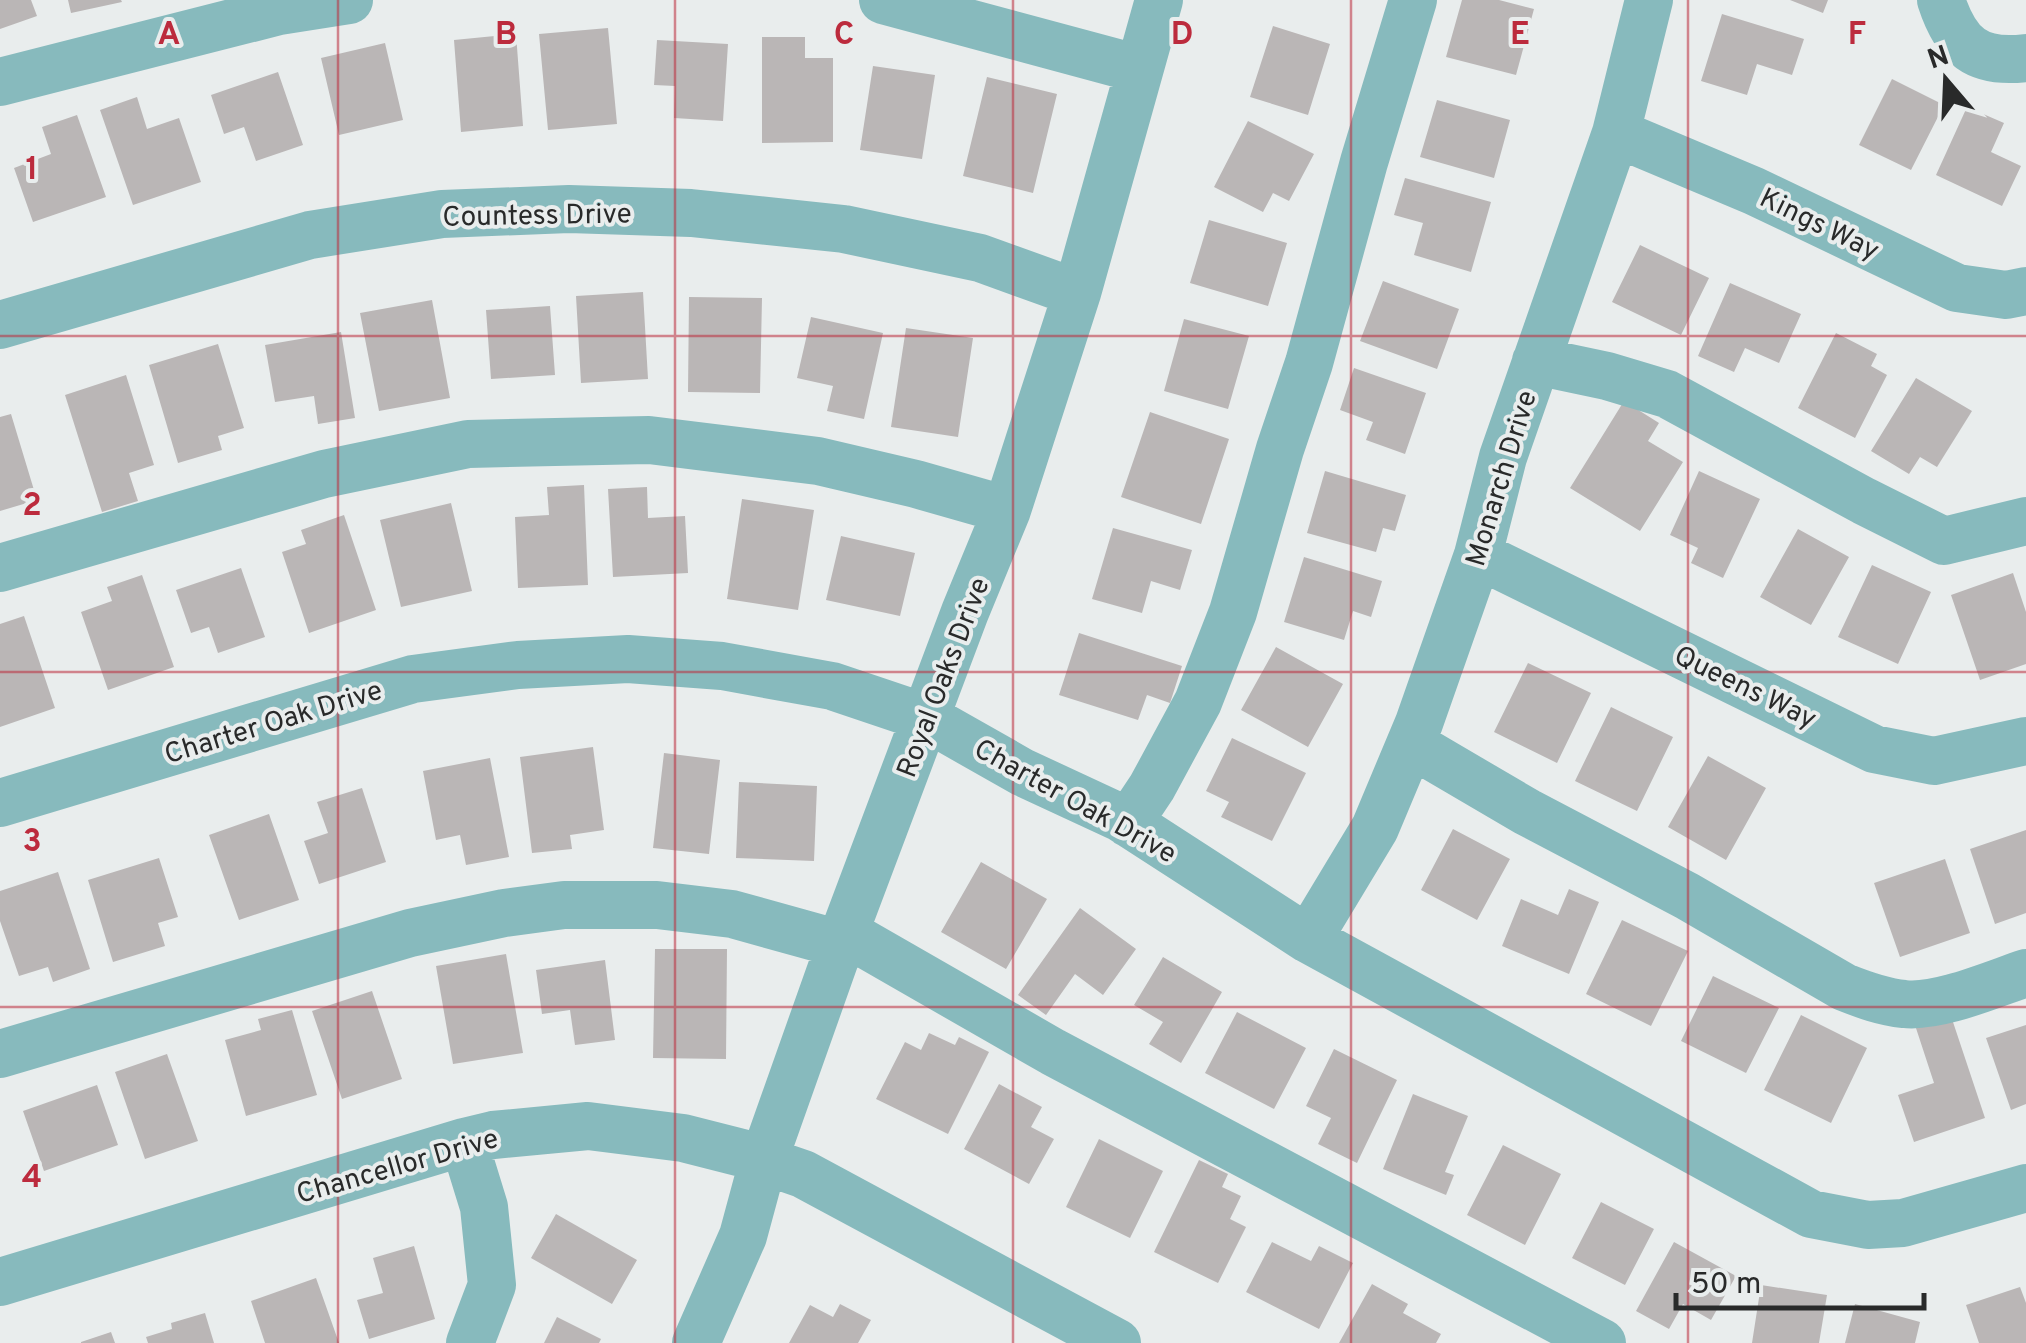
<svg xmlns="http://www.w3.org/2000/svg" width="2026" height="1343" font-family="Overpass,sans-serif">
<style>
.building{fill:#bab6b6}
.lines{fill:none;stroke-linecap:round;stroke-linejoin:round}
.minor{stroke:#87babd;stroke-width:48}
.grid{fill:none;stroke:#bc2b3d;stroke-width:2.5;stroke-opacity:0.55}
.labels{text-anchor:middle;stroke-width:8;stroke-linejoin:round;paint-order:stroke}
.street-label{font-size:28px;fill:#292a2a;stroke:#e9eded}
.grid-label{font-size:32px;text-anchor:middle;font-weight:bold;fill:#bc2b3d;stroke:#e9eded;stroke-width:8;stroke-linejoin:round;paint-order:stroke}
</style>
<rect width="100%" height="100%" fill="#e9eded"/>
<path class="building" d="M0,0H31L37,16L0,29Z
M68,0H121L122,2L71,13Z
M1462,0H1499L1534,9L1516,75L1446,57Z
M1790,0H1828L1823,13Z
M1722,14L1804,39L1792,75L1757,64L1747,95L1701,81Z
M1273,26L1330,44L1308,115L1250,97Z
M608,28L617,124L548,130L539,34Z
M516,34L523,126L461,132L454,40Z
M762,37H805V58H833V142L762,143Z
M657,40L728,44L723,121L674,118L675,86L654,85Z
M385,43L403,120L339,135L321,58Z
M873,66L935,75L922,159L860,150Z
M278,72L303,145L256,161L244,127L224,134L211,95Z
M987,77L1057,94L1033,193L963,176Z
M1892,79L1944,105L1911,170L1859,145Z
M137,97L147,129L179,118L201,182L133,205L100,110Z
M1437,100L1510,120L1494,178L1420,157Z
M1967,107L2004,123L1991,152L2021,166L2002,206L1936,175Z
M77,115L106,197L33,222L14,168L51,154L42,127Z
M1248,121L1314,154L1289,201L1273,193L1263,212L1214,187Z
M1405,178L1491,202L1471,272L1414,255L1423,223L1394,215Z
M1209,220L1287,243L1268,306L1190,283Z
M1640,245L1709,278L1681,335L1612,302Z
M1383,281L1459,309L1437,369L1360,341Z
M1730,283L1801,314L1779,363L1745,348L1734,372L1698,356Z
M643,292L648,379L581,383L576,296Z
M689,297L762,298L760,393L688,392Z
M432,300L450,398L379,411L360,313Z
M550,306L555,375L491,379L486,310Z
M811,317L883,333L864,419L827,411L833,386L797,378Z
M1184,319L1249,336L1228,409L1164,391Z
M906,328L973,338L958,437L891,427Z
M341,332L355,418L318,424L314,396L275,402L265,345Z
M1836,333L1877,354L1871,366L1887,375L1855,438L1798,408Z
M218,344L244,428L218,436L222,450L178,463L149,365Z
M1354,368L1426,393L1405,454L1366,440L1373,422L1340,410Z
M126,375L154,465L129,473L138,501L102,512L65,395Z
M1916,378L1972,411L1937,467L1920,457L1909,474L1871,451Z
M1624,401L1659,423L1648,441L1683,462L1640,531L1570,488Z
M1150,412L1229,439L1201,524L1121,497Z
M11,414L37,500L0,511V417Z
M1325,471L1406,495L1395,531L1383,528L1376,552L1307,533Z
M1699,471L1760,499L1723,578L1691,563L1698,548L1670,535Z
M584,485L588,585L518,588L515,517L549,515L547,487Z
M647,487L648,518L685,516L688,573L613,577L608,489Z
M742,499L814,510L798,610L727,599Z
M451,503L472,591L401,607L380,520Z
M344,515L376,610L309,633L282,552L306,544L301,530Z
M1113,528L1192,550L1180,590L1151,581L1142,613L1092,599Z
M1798,529L1849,557L1811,625L1760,597Z
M841,536L915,553L900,616L826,600Z
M1304,557L1382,581L1371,617L1353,611L1344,640L1284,622Z
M1872,565L1931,592L1898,664L1838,637Z
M241,568L265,637L218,653L209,627L191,633L176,590Z
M2013,573L2026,612V664L1980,680L1951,595Z
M142,575L174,667L108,690L81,612L112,601L107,587Z
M24,616L55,708L0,727V624Z
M1079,633L1182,666L1170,703L1147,695L1138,720L1059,695Z
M1276,647L1343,684L1308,747L1241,710Z
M1528,663L1591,693L1557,763L1494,732Z
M1611,707L1673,737L1637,811L1575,781Z
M1232,738L1306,773L1272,841L1221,817L1229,802L1206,791Z
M593,747L604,830L570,835L572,849L532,853L520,757Z
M664,753L720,760L709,854L653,848Z
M1708,756L1766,788L1726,860L1668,827Z
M490,758L509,857L466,865L460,835L436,840L423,771Z
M739,782L817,786L814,861L736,858Z
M362,788L386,862L319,884L304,841L328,833L317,802Z
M269,814L299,900L239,920L209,835Z
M1453,829L1510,859L1477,920L1421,890Z
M2026,830V913L1995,924L1970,849Z
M159,858L178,917L158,923L165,946L113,962L88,880Z
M1945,859L1970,933L1900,957L1874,883Z
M981,862L1047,899L1006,969L941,932Z
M58,872L90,969L53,982L48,967L19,976L0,921V891Z
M1569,889L1599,902L1569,974L1502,946L1521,899L1558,915Z
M1080,908L1136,949L1103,995L1075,974L1046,1015L1018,995Z
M1622,920L1688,951L1651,1026L1586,994Z
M655,949H727L726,1059L653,1058Z
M506,954L523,1053L453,1064L436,966Z
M1163,957L1222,992L1181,1063L1149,1044L1163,1022L1134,1005Z
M605,960L615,1040L575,1045L570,1010L542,1014L536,970Z
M1713,976L1779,1008L1746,1073L1681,1041Z
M372,991L402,1079L342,1099L312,1011Z
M292,1010L317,1095L246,1116L225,1040L261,1030L258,1019Z
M1949,1010L1985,1118L1914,1142L1898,1095L1934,1083L1914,1022Z
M1237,1012L1306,1048L1274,1109L1205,1073Z
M1801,1015L1867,1048L1831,1123L1764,1090Z
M2026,1025V1104L2011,1110L1986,1038Z
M929,1033L955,1045L959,1037L989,1052L948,1134L876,1099L905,1042L921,1050Z
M1334,1049L1397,1080L1357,1163L1318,1144L1331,1118L1306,1106Z
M167,1054L198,1141L145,1159L115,1072Z
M999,1084L1042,1107L1031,1127L1054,1139L1029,1184L964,1149Z
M97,1085L118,1145L44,1171L23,1111Z
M1413,1094L1468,1116L1445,1172L1454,1175L1446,1195L1383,1169Z
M1099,1139L1163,1171L1130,1238L1066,1207Z
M1503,1145L1561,1174L1525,1245L1467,1215Z
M1199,1160L1228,1174L1222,1187L1241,1196L1230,1219L1246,1227L1218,1283L1154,1252Z
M1601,1202L1654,1229L1625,1285L1572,1258Z
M556,1214L637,1260L612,1304L531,1258Z
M1272,1242L1311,1261L1319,1246L1353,1263L1319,1329L1246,1292Z
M1674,1242L1736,1276L1711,1320L1683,1304L1669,1329L1636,1311Z
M414,1246L435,1319L369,1339L357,1300L383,1293L373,1258Z
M316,1278L339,1343H265L251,1301Z
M1372,1284L1408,1304L1403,1313L1441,1334L1436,1343H1339Z
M1761,1285L1827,1295L1819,1343H1752Z
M2020,1287L2026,1303V1343H1979L1966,1305Z
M840,1304L871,1320L858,1343H789L810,1305L833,1317Z
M1855,1304L1920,1322L1915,1343H1845Z
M205,1313L214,1343H148L146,1337L172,1329L171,1323Z
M557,1317L601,1339L599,1343H544Z
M111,1332L115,1343H81V1342Z"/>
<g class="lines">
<path class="minor" d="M883,0L1139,69
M1941,0C1956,46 1976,64 2026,58
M0,82L279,11L349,0
M1616,133L1754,191L1957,288L2006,295L2026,291
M0,325L310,235L442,214L569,209L691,213L844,229L980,258L1077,293
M1536,361L1607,376L1667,394L1864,501L1944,541L2026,521
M1478,555L1874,749L1934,761L2026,741
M0,568L324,474L468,444L649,440L818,461L916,484L1007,510
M1411,744L1527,812L1687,896L1844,987C1864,995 1883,1002 1904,1004C1938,1008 1993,984 2026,973
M0,803L413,679L518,665L628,659L722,666L832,686L927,718L1022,772L1121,818L1308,939L1811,1214L1868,1225L1903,1223L2026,1188
M1128,823L1152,787L1198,702L1233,612L1280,449L1309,363L1364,162L1413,0
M844,932L1053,1052L1602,1343
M1308,939L1375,828L1419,723L1478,555L1503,457L1616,133L1649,0
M0,1054L410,933L504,913L564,905H657L732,914L840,944
M464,1142L484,1207L492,1285L470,1343
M0,1282L464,1142L493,1135L588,1126L683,1138L742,1153L803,1174L1117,1343
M696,1343L743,1236L763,1162L842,939L965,612L1007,510L1077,293L1159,0"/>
</g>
<path class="grid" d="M338,0V1343M675,0V1343M1013,0V1343M1351,0V1343M1688,0V1343M0,336H2026M0,672H2026M0,1007H2026"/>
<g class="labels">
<g class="street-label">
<text transform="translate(537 214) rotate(-1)" y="10">Countess Drive</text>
<text transform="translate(1820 223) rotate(26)" y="10">Kings Way</text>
<text transform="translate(1500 478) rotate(-73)" y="10">Monarch Drive</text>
<text transform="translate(942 677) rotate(-69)" y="10">Royal Oaks Drive</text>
<text transform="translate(1746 686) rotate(26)" y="10">Queens Way</text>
<text transform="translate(273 721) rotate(-17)" y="10">Charter Oak Drive</text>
<text transform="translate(1076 800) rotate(29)" y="10">Charter Oak Drive</text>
<text transform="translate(397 1165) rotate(-16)" y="10">Chancellor Drive</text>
</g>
</g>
<g class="grid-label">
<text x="169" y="44">A</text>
<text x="506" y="44">B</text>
<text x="844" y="44">C</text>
<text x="1182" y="44">D</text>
<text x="1520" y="44">E</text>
<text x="1857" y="44">F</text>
<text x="32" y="179">1</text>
<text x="32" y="515">2</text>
<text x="32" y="851">3</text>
<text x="32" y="1187">4</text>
</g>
<g transform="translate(1946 80) rotate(341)" stroke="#e9eded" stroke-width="8" paint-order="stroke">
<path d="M0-8L18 38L0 25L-18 38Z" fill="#292a2a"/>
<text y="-15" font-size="28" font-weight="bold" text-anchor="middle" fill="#292a2a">N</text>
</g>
<path d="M1676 1293v15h248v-15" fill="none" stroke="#292a2a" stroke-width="5"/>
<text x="1691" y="1293" font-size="30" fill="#292a2a" stroke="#e9eded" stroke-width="8" paint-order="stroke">50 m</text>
</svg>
